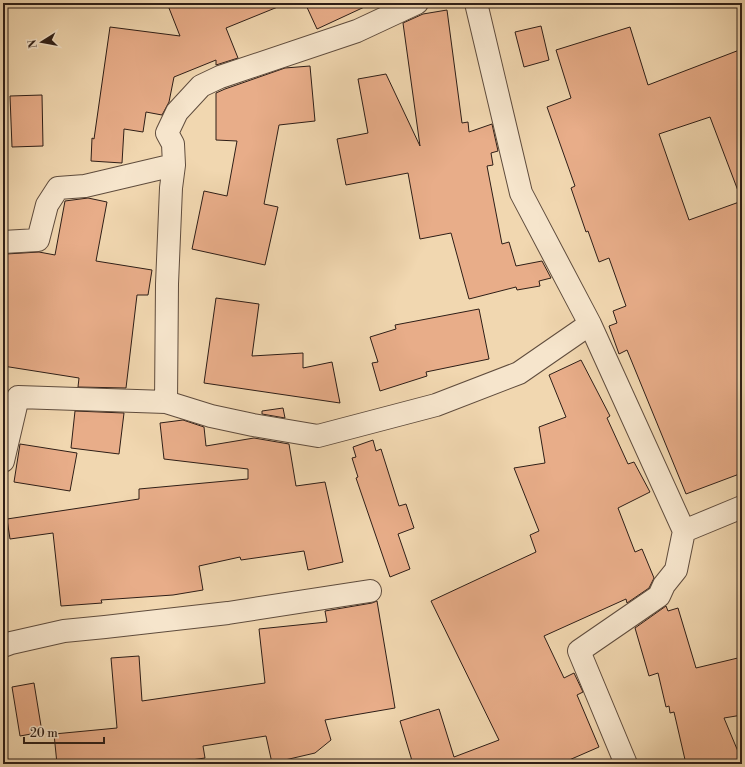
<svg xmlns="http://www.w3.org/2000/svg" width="745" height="767" font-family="'Libre Bodoni',serif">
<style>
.building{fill:#e8ad89;stroke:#2e1e17}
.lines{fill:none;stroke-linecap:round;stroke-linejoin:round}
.minor-casing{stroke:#5f4c3d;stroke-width:24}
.minor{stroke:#f6e5cc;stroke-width:22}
</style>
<rect width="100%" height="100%" fill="#f1d7b0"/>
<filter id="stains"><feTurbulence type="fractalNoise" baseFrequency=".005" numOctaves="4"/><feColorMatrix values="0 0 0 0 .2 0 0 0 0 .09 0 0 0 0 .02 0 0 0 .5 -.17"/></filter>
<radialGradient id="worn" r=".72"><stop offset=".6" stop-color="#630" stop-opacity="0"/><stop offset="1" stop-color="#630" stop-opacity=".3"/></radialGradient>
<path class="building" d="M167,3H285V4L226,28L238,58L216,65V60L174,77L169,102L162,115L146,112L143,132L124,129L122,163L91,161L92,138L94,139L110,27L180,36Z
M305,3H373L317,29Z
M447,10L462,123L468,122L469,132L492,124L498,151L491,153L493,165L487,166L502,244L509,242L516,266L542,261L551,278L539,281L540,286L517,290L516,287L469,299L451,233L420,239L408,173L346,185L337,139L368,133L358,79L386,74L420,146L403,23L423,14Z
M541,26L549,60L524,67L515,32Z
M630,27L648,85L742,49V195L740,196L710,117L659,134L689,220L742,201V473L686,494L627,350L619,354L609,326L617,323L613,311L626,306L609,258L599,262L588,231L586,232L571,188L575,186L547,107L571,98L556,50Z
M310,66L315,121L279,125L264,204L278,207L265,265L192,249L204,191L227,196L237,141L216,140V93L225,89L285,68Z
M42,95L43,146L12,147L10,96Z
M88,198L107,202L96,261L152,270L148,295H137L126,388L78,387L79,378L3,366V278L6,254L39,252L55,255L65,201Z
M216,298L259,304L252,356L303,353V368L332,362L340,403L204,383Z
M479,309L489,359L426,372L427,376L380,391L372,363L378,362L370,337L396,329L395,325Z
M581,360L610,416L607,418L628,464L634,462L650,492L618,508L635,552L642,549L654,578L649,588L627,603L626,599L544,636L564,678L574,673L583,692L577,695L599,747L560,764H413L400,721L439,709L454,757L499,740L431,601L536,552L530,535L539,531L514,468L545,463L539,427L566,417L549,375Z
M283,408L285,418L262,414V411Z
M75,411L124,413L119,454L71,448Z
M183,420L204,427L206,446L254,438L289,444L296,486L325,482L343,562L308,570L304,551L241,560L240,557L199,566L203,590L173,595L101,600L102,603L61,606L53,533L10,539L7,519L139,499V489L248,479V469L164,459L160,423Z
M373,440L376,451L381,449L399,506L406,504L414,528L398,534L410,569L390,577L356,478L358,477L352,458L356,457L353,447Z
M20,444L77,453L70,491L14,482Z
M377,601L395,708L325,720L331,740L315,753L272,763L266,736L203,746L205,758L164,764H57L54,734L117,728L111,658L139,656L142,701L265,683L259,629L327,622L325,611L372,603Z
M666,606L668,611L678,608L696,668L742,657V715L724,718L742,761V764H686L674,712L670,713L669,706L666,707L658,673L649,676L635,628Z
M34,683L42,732L20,736L12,687Z"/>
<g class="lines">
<defs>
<path id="minor" d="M476,3L521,193L590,324L684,531L676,570L664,585L659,596L579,651L626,764
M3,242L38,240L47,205L58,188L85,186L174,165
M166,402L167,284L171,188L174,165L173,144L167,133L177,112L201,86L220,77L357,31L417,3
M3,461L18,397L166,402L211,416L253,425L318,436L436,405L519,373L590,324
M684,531L742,507
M3,646L11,643L64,631L105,627L228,613L370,591"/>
</defs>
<use href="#minor" class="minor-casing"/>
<use href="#minor" class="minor"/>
</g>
<rect width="745" height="767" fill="none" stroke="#f1d7b0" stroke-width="16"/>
<rect x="4" y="4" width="737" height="759" fill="none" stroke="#2e1e17" stroke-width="2"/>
<rect x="8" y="8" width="729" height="751" fill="none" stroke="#2e1e17"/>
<g transform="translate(42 42) rotate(259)" stroke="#f6e5cc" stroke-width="3" paint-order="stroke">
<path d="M0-3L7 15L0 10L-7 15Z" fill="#2e1e17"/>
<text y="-6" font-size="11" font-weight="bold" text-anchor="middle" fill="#2e1e17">N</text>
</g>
<path d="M24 737v6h80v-6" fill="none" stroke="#2e1e17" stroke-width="2"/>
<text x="30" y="737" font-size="12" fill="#2e1e17" stroke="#f6e5cc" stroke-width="3" paint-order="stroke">20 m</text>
<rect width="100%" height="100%" filter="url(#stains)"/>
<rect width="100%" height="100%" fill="url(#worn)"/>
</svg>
